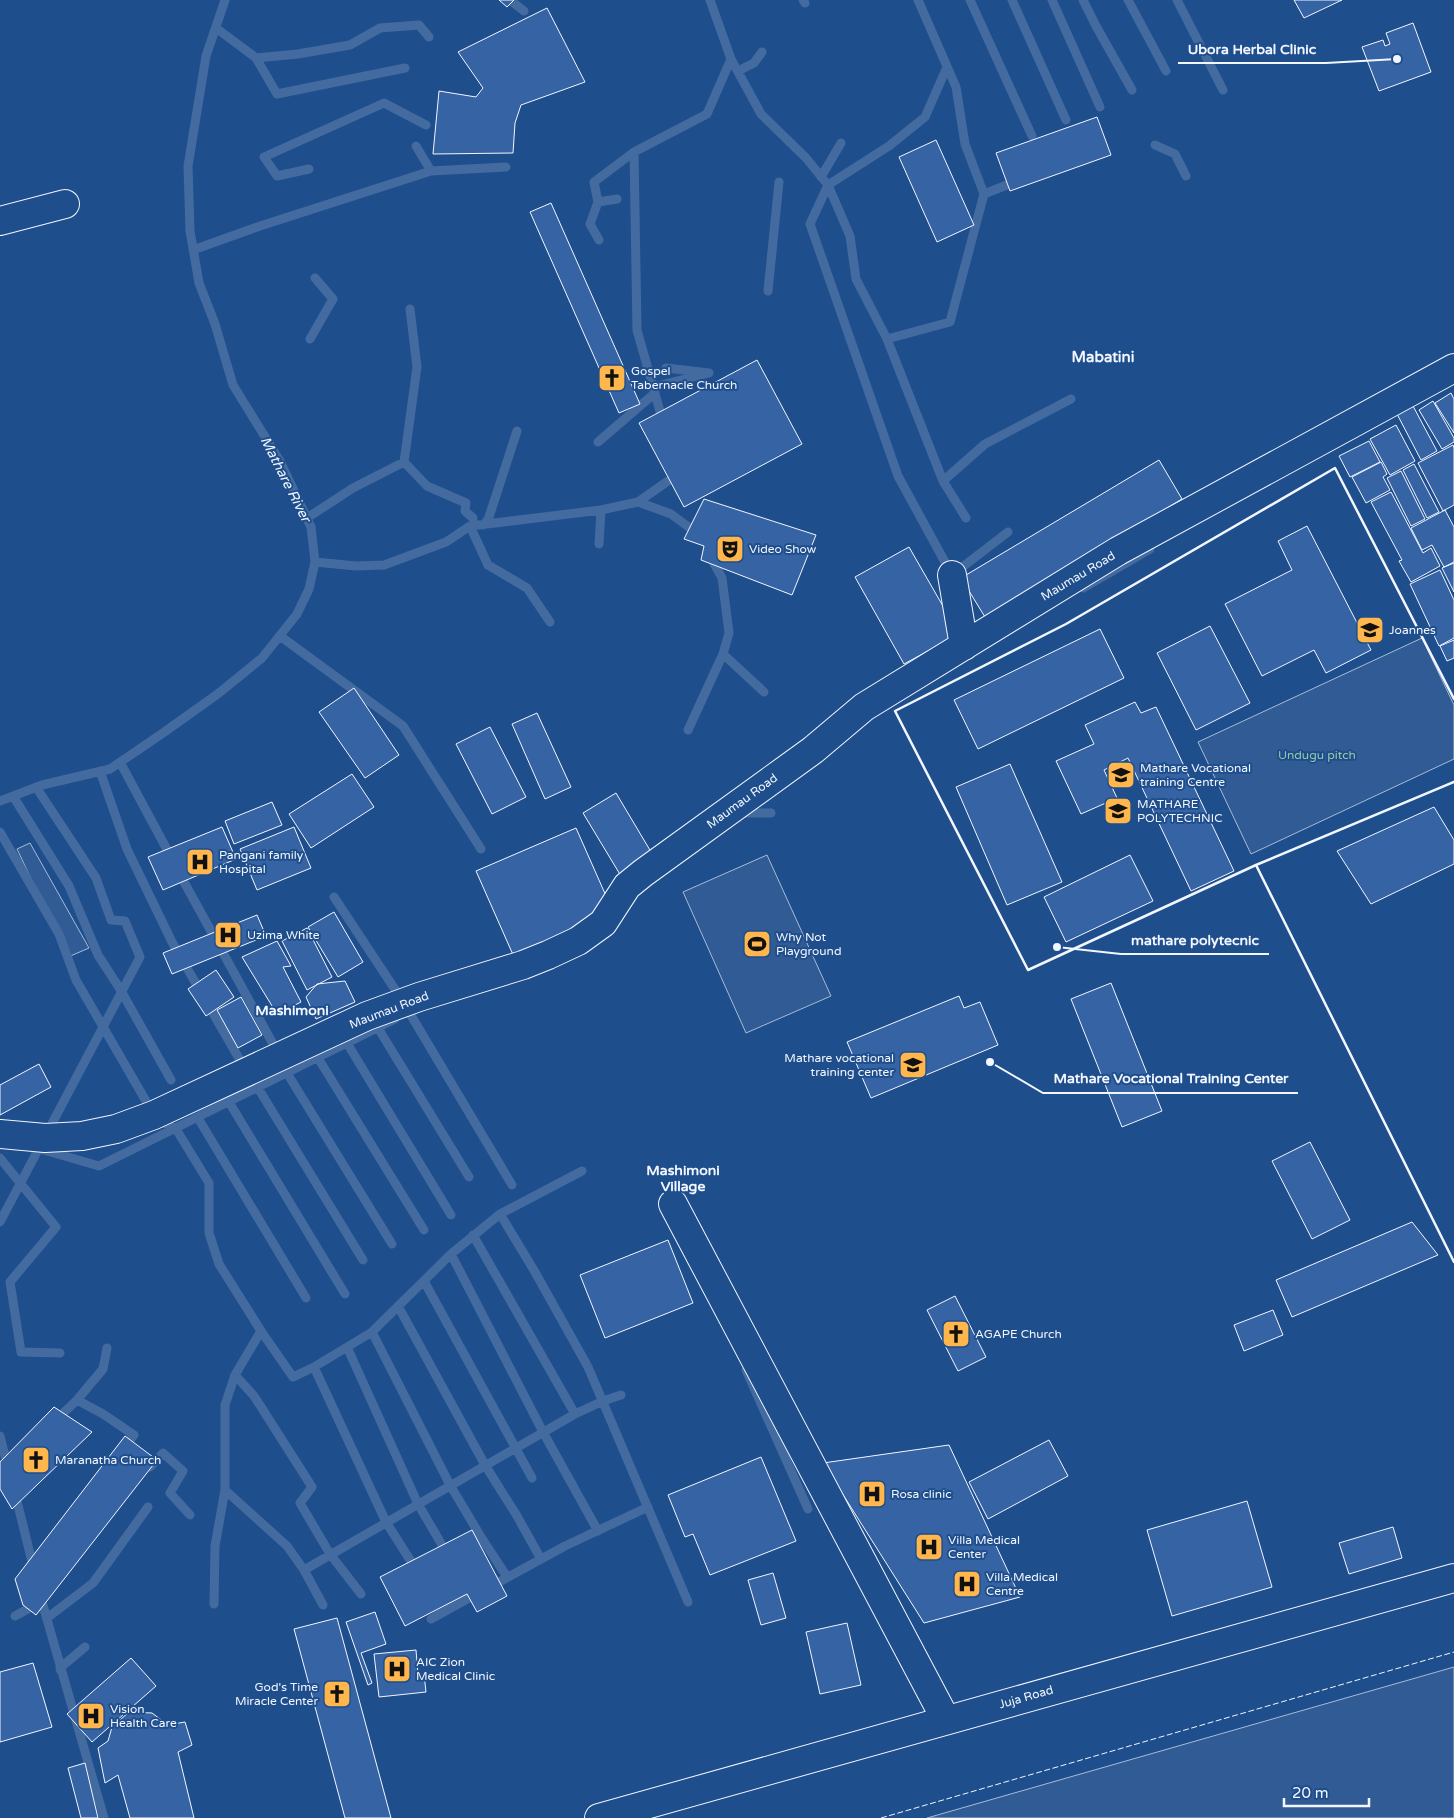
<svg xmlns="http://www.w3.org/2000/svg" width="1454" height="1818" font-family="'Varela Round',sans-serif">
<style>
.green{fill:#305b95;stroke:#a8bbd7}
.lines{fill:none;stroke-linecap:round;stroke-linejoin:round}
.stream{stroke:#446ba0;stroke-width:9}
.building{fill:#3563a3;stroke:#f2f6ff}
.minor-casing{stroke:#f2f6ff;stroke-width:30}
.major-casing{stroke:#f2f6ff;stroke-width:30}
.minor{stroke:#1f4e8c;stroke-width:28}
.major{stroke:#1f4e8c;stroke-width:28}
.fence{stroke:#f2f6ff;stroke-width:1;stroke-dasharray:6 2.5;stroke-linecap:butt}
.wall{stroke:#f2f6ff;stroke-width:2.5}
.labels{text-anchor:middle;stroke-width:4;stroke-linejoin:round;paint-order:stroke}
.poi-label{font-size:12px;fill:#f2f6ff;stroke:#1f4e8c;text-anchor:start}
.street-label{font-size:12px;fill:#f2f6ff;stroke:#1f4e8c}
.park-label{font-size:12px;fill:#97c8a6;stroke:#1f4e8c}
.water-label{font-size:14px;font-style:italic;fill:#f2f6ff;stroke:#1f4e8c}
.neighbourhood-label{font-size:14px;font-weight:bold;fill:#f2f6ff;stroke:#1f4e8c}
.quarter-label{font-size:15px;font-weight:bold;fill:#f2f6ff;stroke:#1f4e8c}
.leader{fill:none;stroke:#f2f6ff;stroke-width:2}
.callout-dot{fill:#f2f6ff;stroke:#1f4e8c;stroke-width:2}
.callout-label{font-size:14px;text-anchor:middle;font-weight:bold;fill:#f2f6ff;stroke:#1f4e8c;stroke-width:4;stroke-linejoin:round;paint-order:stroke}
</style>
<rect width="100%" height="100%" fill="#1f4e8c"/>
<path class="green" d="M1422,638L1454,705V759L1251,854L1198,742Z
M30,843L89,948L68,957L17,849Z
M767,855L831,996L746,1033L683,892Z
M1454,1667V1818H927Z"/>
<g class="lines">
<path class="stream" d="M510,0L524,11
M803,0L805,3
M970,0L1032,136
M1012,0L1066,120
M1052,0L1100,107
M1083,0L1096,26L1132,90
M1128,0L1166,71
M1177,0L1223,90
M216,28L256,58L298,54L350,45L380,28L419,25L429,37
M256,58L277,94L405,68
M731,59L761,114L806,158L828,185L850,236L856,279L887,339L943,481L966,518
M947,67L925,117L889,146L828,185L810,224L898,476L952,575L1008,532
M738,71L754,63L762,52
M1155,145L1175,154L1186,176
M309,169L277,176L264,157L384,103L426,125
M431,171L506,167
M821,177L841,143
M984,194L1017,181
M598,202L617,199
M599,240L590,224L598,202L594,182L634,152
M193,250L257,227L431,171L416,146
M768,291L779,182
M310,339L333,299L315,278
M887,339L950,322L984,194L965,144L956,87L918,0
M653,387L709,373L666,368
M663,422L637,330L634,152L707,114L731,59L710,0
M598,442L655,393
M404,462L427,486L466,503L465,511L473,518
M943,481L985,444L1071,399
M638,502L668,481
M307,518L353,488L404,462L417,367L410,309
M483,525L488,520L517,431
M470,526L488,565L527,588L550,622
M599,544L601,510
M710,556L722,578L729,633L723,654L764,692
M315,562L356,566L384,565L446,542L470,526L601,510L638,502L671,514L698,534
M1083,588L1150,549
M280,636L403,726L481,849
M688,730L723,654
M120,762L172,859
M100,771L127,849L172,942L241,1062
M13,796L69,886L98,955L120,989L171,1080
M0,801L42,785L110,769L163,733L219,693L262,658L297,614L309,589L315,562L311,527L280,461L233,385L215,324L199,283L190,231L188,166L206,56L225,0
M739,813H771
M0,832L59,934L76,980L154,1115L156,1119L176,1129L209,1183V1233L219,1264L261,1331L235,1375L225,1405V1490L215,1546L214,1604
M178,871L278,1053
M334,897L400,997
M409,1012L512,1185
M378,1028L469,1177
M347,1043L451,1215
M318,1058L424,1230
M287,1073L392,1244
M258,1088L363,1260
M229,1102L345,1294
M198,1118L306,1298
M37,1148L99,1166L395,1019
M0,1158L56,1227L10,1282L21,1352L60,1353
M500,1214L535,1272L588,1367L688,1602
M0,1222L140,957L125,921L111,920L96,878L36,787
M473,1235L575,1414
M451,1254L543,1432L598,1531
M424,1281L532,1478
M398,1306L485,1465L517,1516L541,1559
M261,1331L293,1377L314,1367L372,1332L451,1254L500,1214L582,1171
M372,1332L450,1485L481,1537L507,1577
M347,1347L418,1504L442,1545
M314,1367L386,1522L412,1563
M746,1370L808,1509
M235,1375L254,1396L312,1487L300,1503L330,1554L361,1594
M77,1400L103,1414L134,1435L124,1448
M55,1421L77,1400L103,1369L107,1348
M0,1436L8,1468
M150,1467L163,1453L183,1471L170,1493L190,1515
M225,1490L287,1546L304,1570L323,1605
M15,1493L34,1570
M304,1570L575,1414L603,1401L621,1395
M490,1587L565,1546L648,1507
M40,1595L104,1818
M15,1616L37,1604
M47,1618L93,1583L148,1507
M431,1619L478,1593
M61,1671L60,1668L85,1647"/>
</g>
<path class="building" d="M499,0H514L507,7Z
M1294,0H1342L1304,18Z
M547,8L585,82L521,105L515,123L513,153L433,154L439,91L476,97L483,88L458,52Z
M1413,23L1431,72L1379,91L1362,47L1383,40L1385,46L1390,44L1386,33Z
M1097,117L1111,155L1010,191L996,153Z
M936,140L974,225L937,242L899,157Z
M551,203L640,404L619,413L530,212Z
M757,360L802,444L684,507L639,423Z
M1451,393L1454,399V433L1435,403Z
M1433,401L1454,438V442L1442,449L1419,410Z
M1413,406L1437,451L1421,460L1397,414Z
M1396,425L1415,461L1390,475L1370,439Z
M1369,441L1380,462L1350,477L1339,456Z
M1453,445L1454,448V505L1443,511L1418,463Z
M1159,460L1182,499L985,617L961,578Z
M1381,462L1387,474L1383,477L1390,490L1366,503L1352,477Z
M1414,464L1439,512L1427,518L1403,470Z
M1401,471L1425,519L1411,526L1387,478Z
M1391,492L1423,553L1431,548L1440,566L1411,582L1399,561L1402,560L1371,502Z
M704,499L816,535L792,595L701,560L704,546L684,539Z
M1445,510L1454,527V562L1444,567L1432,545L1422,550L1411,528Z
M1307,526L1371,650L1326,673L1314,650L1262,676L1225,604L1292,570L1278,541Z
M909,547L959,634L904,664L855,577Z
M1454,563V592L1442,568Z
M1440,570L1454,600V638L1439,646L1410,584Z
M1210,626L1250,703L1196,730L1157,653Z
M1100,629L1124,678L978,749L954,700Z
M1454,640V658L1447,661L1440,646Z
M354,688L399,755L365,778L319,712Z
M1135,702L1141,713L1156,707L1234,871L1191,891L1128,758L1104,770L1117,798L1081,814L1056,761L1094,744L1085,725Z
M537,713L571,787L545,799L512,724Z
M490,727L526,797L492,814L456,744Z
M1010,764L1062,882L1007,905L956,787Z
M352,774L374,807L311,848L289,814Z
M616,793L660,867L627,886L583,813Z
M272,802L282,825L234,844L225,821Z
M1434,807L1454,840V864L1371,904L1337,851Z
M222,827L236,859L163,890L148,857Z
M294,827L311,868L257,890L240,849Z
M576,828L614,914L514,957L476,871Z
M1130,855L1153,901L1066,942L1044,897Z
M334,912L363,962L338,977L308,927Z
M257,915L266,936L172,974L163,953Z
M307,928L332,977L307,990L282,941Z
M277,941L291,966L283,967L301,1002L277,1014L242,957Z
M216,970L234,997L206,1016L188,989Z
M345,981L355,1002L316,1019L306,997L317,984Z
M1111,983L1162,1111L1122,1127L1071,999Z
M959,996L964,1008L980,1002L998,1045L871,1098L847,1042Z
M241,997L262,1035L238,1048L217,1010Z
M39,1064L51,1087L0,1115V1085Z
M1310,1142L1350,1220L1312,1239L1272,1161Z
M1412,1222L1438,1255L1292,1317L1276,1280Z
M668,1240L693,1303L605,1338L580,1275Z
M955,1296L986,1357L958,1371L927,1310Z
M1273,1310L1283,1335L1244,1351L1234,1325Z
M54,1407L92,1432L12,1509L0,1489V1462Z
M125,1436L157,1460L36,1615L23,1605L15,1579Z
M1049,1440L1068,1476L988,1519L969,1482Z
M949,1445L1020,1597L924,1623L823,1463Z
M761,1457L796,1541L710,1575L693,1534L685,1537L668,1495Z
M1247,1501L1272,1587L1172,1616L1147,1530Z
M1393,1527L1402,1558L1349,1574L1339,1543Z
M472,1530L507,1596L477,1612L467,1594L405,1626L380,1577Z
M773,1573L786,1618L761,1625L748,1580Z
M375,1612L386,1644L361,1653L372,1683L368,1685L346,1622Z
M337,1618L391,1818H345L294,1629Z
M847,1623L861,1685L820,1694L806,1632Z
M416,1650L418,1674H424L426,1692L379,1697L374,1654Z
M131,1658L156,1686L92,1742L67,1714Z
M33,1663L52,1727L0,1742V1672Z
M129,1712L152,1713L168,1725L185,1722L192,1745L178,1752L194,1818H130L118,1775L105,1783L98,1748L108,1741L112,1727Z
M85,1763L98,1818H81L68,1768Z"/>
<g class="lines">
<defs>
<path id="minor" d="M0,221L65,204
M952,575L964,646
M0,1134L45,1138L82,1136L116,1129L154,1115L367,1016L419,997L523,965L548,955L578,941L603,923L627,886L643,873L813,750L864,707L1118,551L1454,368
M673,1204L946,1720"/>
<path id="major" d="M599,1818L1454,1578"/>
</defs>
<use href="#minor" class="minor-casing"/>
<use href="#major" class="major-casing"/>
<use href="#minor" class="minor"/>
<use href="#major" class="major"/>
<path class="fence" d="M881,1818L1454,1652"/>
<path class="wall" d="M1454,699L1335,468L1066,624L895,711L1028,970L1256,865L1454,782
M1258,864L1256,865L1454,1262"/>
</g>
<defs>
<symbol id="church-square" viewBox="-11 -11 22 22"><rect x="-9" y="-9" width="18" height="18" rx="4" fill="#ffb74d" stroke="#1f4e8c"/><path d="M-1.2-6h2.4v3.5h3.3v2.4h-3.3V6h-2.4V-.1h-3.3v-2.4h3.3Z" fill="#111"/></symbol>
<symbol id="theatre-square" viewBox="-11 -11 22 22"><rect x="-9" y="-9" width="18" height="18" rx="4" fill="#ffb74d" stroke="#1f4e8c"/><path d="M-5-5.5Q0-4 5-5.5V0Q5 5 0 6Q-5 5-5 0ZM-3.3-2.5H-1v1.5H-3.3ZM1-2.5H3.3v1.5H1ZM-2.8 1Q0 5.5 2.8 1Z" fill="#111"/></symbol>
<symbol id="university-square" viewBox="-11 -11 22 22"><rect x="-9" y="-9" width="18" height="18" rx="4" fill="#ffb74d" stroke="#1f4e8c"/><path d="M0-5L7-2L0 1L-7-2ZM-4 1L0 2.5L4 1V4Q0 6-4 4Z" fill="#111"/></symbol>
<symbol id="hospital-square" viewBox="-11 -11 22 22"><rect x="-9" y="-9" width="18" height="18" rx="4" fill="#ffb74d" stroke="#1f4e8c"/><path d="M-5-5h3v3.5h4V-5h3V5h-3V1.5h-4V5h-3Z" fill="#111"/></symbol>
<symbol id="stadium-square" viewBox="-11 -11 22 22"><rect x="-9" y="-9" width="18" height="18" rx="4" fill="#ffb74d" stroke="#1f4e8c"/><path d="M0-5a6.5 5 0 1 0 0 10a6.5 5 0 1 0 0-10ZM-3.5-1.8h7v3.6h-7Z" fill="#111"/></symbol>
</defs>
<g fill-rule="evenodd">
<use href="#church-square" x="596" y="362" width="32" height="32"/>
<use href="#theatre-square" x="714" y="533" width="32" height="32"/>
<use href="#university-square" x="1354" y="614" width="32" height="32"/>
<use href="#university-square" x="1105" y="759" width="32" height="32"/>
<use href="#university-square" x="1102" y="795" width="32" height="32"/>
<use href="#hospital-square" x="184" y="846" width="32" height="32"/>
<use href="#hospital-square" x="212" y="919" width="32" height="32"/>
<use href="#stadium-square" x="741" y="928" width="32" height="32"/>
<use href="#university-square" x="897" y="1049" width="32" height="32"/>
<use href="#church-square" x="940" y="1318" width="32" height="32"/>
<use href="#church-square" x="20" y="1444" width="32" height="32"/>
<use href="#hospital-square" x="856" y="1478" width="32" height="32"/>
<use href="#hospital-square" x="913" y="1531" width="32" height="32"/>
<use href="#hospital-square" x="951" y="1568" width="32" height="32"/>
<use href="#hospital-square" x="381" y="1653" width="32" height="32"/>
<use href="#church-square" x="321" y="1678" width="32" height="32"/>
<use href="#hospital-square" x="75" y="1700" width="32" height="32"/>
</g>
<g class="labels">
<g class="poi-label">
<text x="631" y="375">Gospel<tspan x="631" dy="14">Tabernacle Church</tspan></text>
<text x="749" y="553">Video Show</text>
<text x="1389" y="634">Joannes</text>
<text x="1140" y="772">Mathare Vocational<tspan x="1140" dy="14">training Centre</tspan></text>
<text x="1137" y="808">MATHARE<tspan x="1137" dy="14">POLYTECHNIC</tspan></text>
<text x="219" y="859">Pangani family<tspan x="219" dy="14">Hospital</tspan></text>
<text x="247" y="939">Uzima White</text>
<text x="776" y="941">Why Not<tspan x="776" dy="14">Playground</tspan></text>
<text x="894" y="1062" text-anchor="end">Mathare vocational<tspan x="894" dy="14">training center</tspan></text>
<text x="975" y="1338">AGAPE Church</text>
<text x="55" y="1464">Maranatha Church</text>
<text x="891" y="1498">Rosa clinic</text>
<text x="948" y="1544">Villa Medical<tspan x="948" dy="14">Center</tspan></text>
<text x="986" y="1581">Villa Medical<tspan x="986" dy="14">Centre</tspan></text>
<text x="416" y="1666">AIC Zion<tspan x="416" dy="14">Medical Clinic</tspan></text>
<text x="318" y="1691" text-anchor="end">God's Time<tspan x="318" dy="14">Miracle Center</tspan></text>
<text x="110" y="1713">Vision<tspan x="110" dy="14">Health Care</tspan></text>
</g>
<g class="street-label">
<text transform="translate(1078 576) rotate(-31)" y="4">Maumau Road</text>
<text transform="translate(742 801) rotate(-36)" y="4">Maumau Road</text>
<text transform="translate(389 1010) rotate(-21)" y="4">Maumau Road</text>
<text transform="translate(1026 1697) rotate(-16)" y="4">Juja Road</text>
</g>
<g class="park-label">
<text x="1317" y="759">Undugu pitch</text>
</g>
<g class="water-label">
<text transform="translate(286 479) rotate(63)" y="5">Mathare River</text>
</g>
<g class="neighbourhood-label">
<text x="292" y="1015">Mashimoni</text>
<text x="683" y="1175">Mashimoni<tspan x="683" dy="16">Village</tspan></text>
</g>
<g class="quarter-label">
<text x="1103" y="362">Mabatini</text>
</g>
</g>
<path class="leader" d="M1397 59L1326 63H1178M1057 947L1121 954H1269M990 1062L1043 1093H1298"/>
<g class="callout-dot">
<circle cx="1397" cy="59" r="5"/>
<circle cx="1057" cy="947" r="5"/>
<circle cx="990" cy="1062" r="5"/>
</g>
<g class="callout-label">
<text x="1252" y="54">Ubora Herbal Clinic</text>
<text x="1195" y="945">mathare polytecnic</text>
<text x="1171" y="1083">Mathare Vocational Training Center</text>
</g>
<path d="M1284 1798v8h85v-8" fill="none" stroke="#f2f6ff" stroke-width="2.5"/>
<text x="1292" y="1798" font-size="15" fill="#f2f6ff" stroke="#1f4e8c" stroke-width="4" paint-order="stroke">20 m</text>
</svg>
